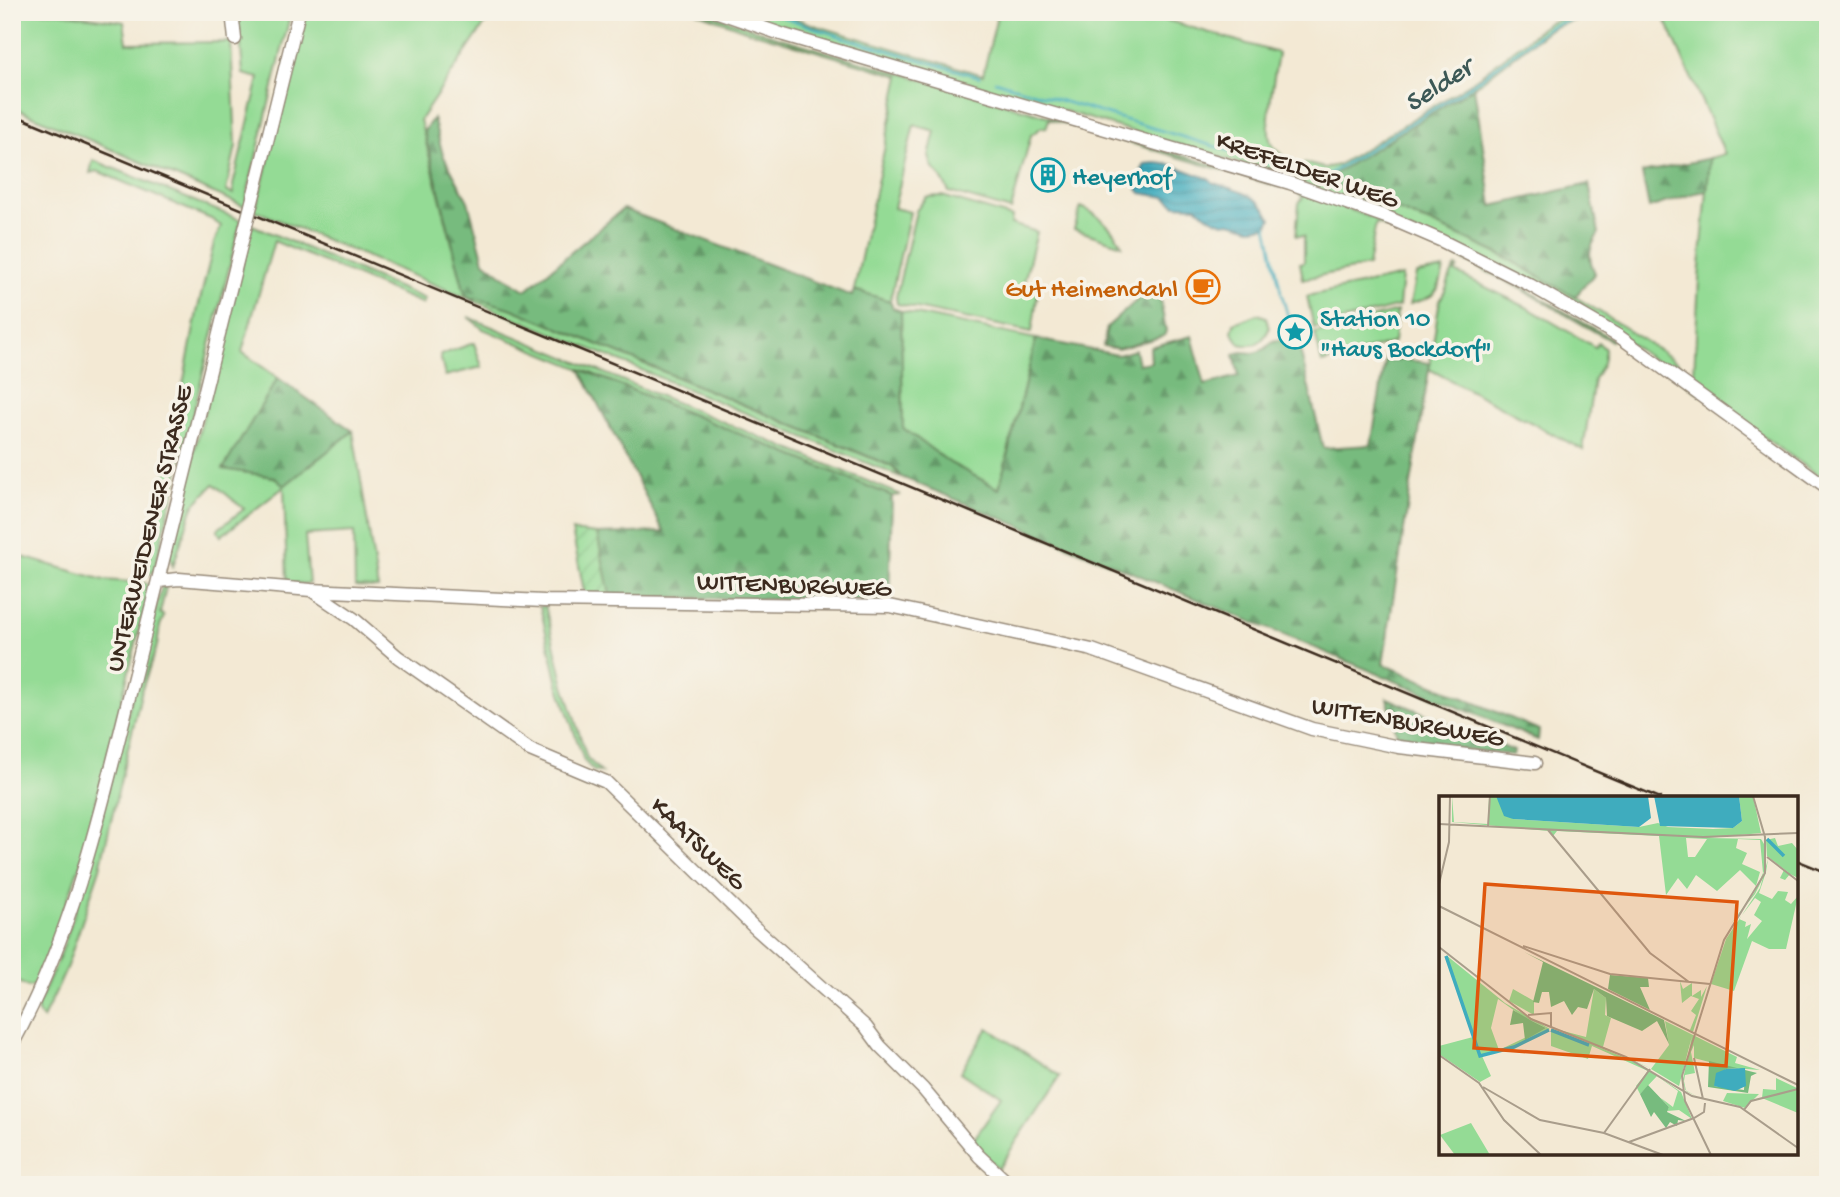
<svg xmlns="http://www.w3.org/2000/svg" width="1840" height="1197" font-family="'Gochi Hand',sans-serif">
<style>
.grass{fill:#94db95;stroke:#68825a;stroke-width:2}
.forest{fill:url(#forest-firs);stroke:#59724e;stroke-width:2}
.garden{fill:url(#garden-furrows);stroke:#68825a;stroke-width:2}
.water{fill:url(#water-rules);stroke:#3d6b6e;stroke-width:2}
.lines{fill:none;stroke-linecap:round;stroke-linejoin:round}
.stream{stroke:#3facbe;stroke-width:2.5}
.minor-casing{stroke:#978a79;stroke-width:15}
.minor{stroke:#fff;stroke-width:12}
.rail{stroke:#3b2a1e;stroke-width:2.5}
.minor-bridge-casing{stroke:#978a79;stroke-width:15;stroke-linecap:butt}
.minor-bridge{stroke:#fff;stroke-width:12}
.labels{text-anchor:middle;stroke-width:7;stroke-linejoin:round;paint-order:stroke}
.street-label{font-size:26px;fill:#3b2a1e;stroke:#f7f3e8}
.culture-label{font-size:26px;fill:#0d838f;stroke:#f7f3e8;text-anchor:start}
.food-label{font-size:26px;fill:#c56008;stroke:#f7f3e8;text-anchor:end}
.water-label{font-size:28px;font-style:italic;fill:#3c5856;stroke:#f7f3e8}
.inset-river{fill:none;stroke:#3facbe;stroke-width:3.5}
.inset-road{fill:none;stroke:#a99d8b;stroke-width:2}
.view{fill:#df570d;fill-opacity:0.15;stroke:#df570d;stroke-width:3.5}
.inset-edge{fill:none;stroke:#3b2a1e;stroke-width:3.5}
</style>
<defs>
<pattern id="forest-firs" width="22" height="20" patternUnits="userSpaceOnUse" patternTransform="scale(1.75)"><rect width="22" height="20" fill="#77bb7e"/><path d="M5 1l3.5 6h-7zM16 11l3.5 6h-7z" fill="#639867"/></pattern>
<pattern id="garden-furrows" width="10" height="10" patternUnits="userSpaceOnUse" patternTransform="scale(1.75)"><rect width="10" height="10" fill="#94db95"/><path d="M-1 1l2-2M0 10L10 0M9 11l2-2" fill="none" stroke="#80bc80"/></pattern>
<pattern id="water-rules" width="6" height="5" patternUnits="userSpaceOnUse" patternTransform="scale(1.75)"><rect width="6" height="5" fill="#3facbe"/><path d="M0 2.5h6" fill="none" stroke="#368c9a"/></pattern>
</defs>
<rect width="100%" height="100%" fill="#f7f3e8"/>
<filter id="ink" filterUnits="userSpaceOnUse"><feTurbulence type="fractalNoise" baseFrequency=".0143" numOctaves="2"/><feDisplacementMap in="SourceGraphic" scale="14" xChannelSelector="R" yChannelSelector="G"/><feConvolveMatrix kernelMatrix="1 2 1 2 8 2 1 2 1" color-interpolation-filters="sRGB"/></filter>
<filter id="wash" filterUnits="userSpaceOnUse"><feTurbulence type="fractalNoise" baseFrequency=".00686" numOctaves="4" result="noise"/><feDisplacementMap in="SourceGraphic" scale="28" xChannelSelector="R" yChannelSelector="G"/><feGaussianBlur stdDeviation="1.57" result="paint"/><feColorMatrix in="noise" values="0 0 0 0 0 0 0 0 0 0 0 0 0 0 0 0 0 1.4 0 .05"/><feComposite in="paint" operator="in"/></filter>
<g filter="url(#wash)">
<rect width="100%" height="100%" fill="#f3e9d4"/>
<path class="grass" d="M12,12H54L124,22L127,43L231,42L236,146L226,191L234,194L233,185L259,78L243,74L238,12H291L246,199L257,204L306,12H493L420,120L465,294L510,308L892,467L901,477L244,206L12,107Z
M697,12H706L774,36L1279,184V187L1049,119L1046,128L1042,127L1031,135L1011,210L949,192L941,177L932,167L929,156L935,131L914,125L894,208L910,212L890,301L854,290L900,76L748,31Z
M731,12H778L814,25L983,75L998,12H1139L1278,53C1275,73 1264,125 1271,143C1275,152 1286,155 1291,163L1286,177Z
M1583,12H1600L1551,28L1474,87L1324,181C1384,204 1444,227 1502,256C1569,290 1632,332 1694,374L1699,278L1710,158L1725,154L1662,12H1828V482L1570,302L1295,180L1300,166L1304,163L1324,168L1338,165L1471,83L1548,23Z
M93,160L241,220L154,571L146,576L197,312L214,243L221,226L211,219L97,171L90,173Z
M1300,191L1423,237L1492,270L1612,339L1611,341L1523,290L1458,257L1376,223L1368,266L1303,279L1300,263L1304,262V236H1296L1299,203L1303,197L1299,194Z
M942,196L1012,217L1011,224L1037,232L1023,286L1038,291L1032,332L897,304L896,297L916,211L926,197Z
M1081,207C1098,214 1113,228 1122,245L1074,229Z
M252,225L425,299L423,304L274,241L242,352L278,378L224,469L274,477L284,486L353,431L378,588L355,587L354,532L305,535L309,584L287,583L284,487L221,536L217,530L244,509L214,484L193,506L173,566L168,553Z
M1456,267L1458,268L1455,272L1528,308L1595,347L1598,342L1605,349L1603,363L1594,379L1583,450L1429,369L1440,299C1449,289 1447,277 1456,267Z
M1444,269C1438,295 1436,296 1410,304L1416,274Z
M1402,276L1399,306L1314,328L1307,296Z
M901,311L1036,339L999,489L950,463L903,428Z
M1397,311L1394,342L1322,363L1315,333Z
M1258,314L1266,317L1269,329C1263,342 1255,348 1240,344L1232,332L1234,323Z
M468,317L901,495L892,496L483,329Z
M474,343L482,367L445,376L440,355Z
M12,554L104,580L145,583L150,587L81,862L37,985L28,987L12,979Z
M162,586L166,587L160,613L164,616L160,626L157,646L142,689L100,868L65,972L43,1019L38,1013L37,1007L61,953L73,917Z
M540,606H545L563,682L587,758L601,772L594,771L584,761L558,684Z
M988,1028L1060,1076L998,1169L971,1143L1001,1100L960,1072Z"/>
<path class="forest" d="M1474,87L1492,206L1589,184L1599,233C1589,248 1587,256 1595,273L1575,297L1503,256L1433,224L1323,181Z
M433,118L443,155L468,201L484,261L503,276L526,290L623,209L852,296L854,290L890,301L893,308L901,311L903,428L950,463L999,489L1036,339L1118,355L1135,350L1138,364L1151,362L1150,347L1192,336L1205,385L1239,376L1234,354L1242,352L1254,353L1265,349L1273,341L1297,337L1323,448L1371,445L1386,357L1430,363L1383,664L1539,730L1538,740L901,477L892,466L510,308L475,298V301L465,294L424,131Z
M1710,158L1707,191L1695,193L1649,208L1642,173Z
M1146,292L1159,294L1166,331L1164,336L1118,349L1103,346L1107,327Z
M580,369L892,496L889,602L610,596L597,534L664,532Z
M278,378L353,431L284,486L274,477L223,469Z
M1387,698L1514,751L1513,755L1399,742Z"/>
<path class="garden" d="M572,531L597,534L610,596H585Z"/>
<path class="water" d="M1156,163L1172,165L1210,179L1213,183C1236,190 1261,195 1271,219L1267,226L1251,228L1230,222L1223,223L1207,216L1196,206L1176,205L1165,197L1141,193L1135,185L1145,164Z"/>
<g class="lines">
<path class="stream" d="M768,12L842,37L980,77
M1823,12V25L1828,44
M995,81L1287,168
M1299,171L1324,177L1472,85L1549,27L1593,12
M1267,226L1281,292
M1282,295L1290,324"/>
</g>
</g>
<g filter="url(#ink)">
<g class="lines">
<defs>
<path id="minor" d="M232,12L235,39
M718,12L784,35L1290,183L1389,218L1440,240L1530,285L1620,337L1828,488
M257,182L299,12
M158,581L179,579L311,590L544,601L890,606L1092,650L1312,729L1399,747L1535,763
M311,590L354,619L398,657L530,750L606,782L754,927L866,1027L880,1046L923,1089L979,1156L1010,1185
M12,1045C76,929 104,797 136,669C171,525 207,381 243,237"/>
</defs>
<use href="#minor" class="minor-casing"/>
<use href="#minor" class="minor"/>
<path class="rail" d="M12,114L1660,798
M1796,860L1828,873"/>
<defs>
<path id="minor-bridge" d="M243,237L257,182"/>
</defs>
<use href="#minor-bridge" class="minor-bridge-casing"/>
<use href="#minor-bridge" class="minor-bridge"/>
</g>
</g>
<defs>
<symbol id="building-ring" viewBox="-11 -11 22 22"><circle r="9.5" fill="#f7f3e8" stroke="#0f9aa8" stroke-width="1.5"/><path d="M-4-6H4V6H1V3H-1V6H-4ZM-2.5-4.3h1.7v1.8h-1.7ZM.8-4.3h1.7v1.8H.8ZM-2.5-1h1.7V.8h-1.7ZM.8-1h1.7V.8H.8Z" fill="#0f9aa8"/></symbol>
<symbol id="cafe-ring" viewBox="-11 -11 22 22"><circle r="9.5" fill="#f7f3e8" stroke="#e8710a" stroke-width="1.5"/><path d="M-5.5-4.5H6V0H3Q3 3.5 0 3.5H-2.5Q-5.5 3.5-5.5 0ZM3-3.2v2h1.7v-2ZM-6 4.5H4V6H-6Z" fill="#e8710a"/></symbol>
<symbol id="sight-ring" viewBox="-11 -11 22 22"><circle r="9.5" fill="#f7f3e8" stroke="#0f9aa8" stroke-width="1.5"/><path d="M0-6L1.8-2.2L6-1.7L2.9 1.2L3.7 5.4L0 3.3L-3.7 5.4L-2.9 1.2L-6-1.7L-1.8-2.2Z" fill="#0f9aa8"/></symbol>
</defs>
<g fill-rule="evenodd">
<use href="#building-ring" x="1029" y="156" width="38" height="38"/>
<use href="#cafe-ring" x="1184" y="268" width="38" height="38"/>
<use href="#sight-ring" x="1276" y="313" width="38" height="38"/>
</g>
<g class="labels">
<g class="street-label">
<text transform="translate(1308 168) rotate(19)" y="9">KREFELDER WEG</text>
<text transform="translate(147 528) rotate(-76)" y="9">UNTERWEIDENER STRASSE</text>
<text transform="translate(794 583) rotate(2)" y="9">WITTENBURGWEG</text>
<text transform="translate(1408 720) rotate(10)" y="9">WITTENBURGWEG</text>
<text transform="translate(700 842) rotate(44)" y="9">KAATSWEG</text>
</g>
<g class="culture-label">
<text x="1072" y="184">Heyerhof</text>
<text x="1320" y="326">Station 10<tspan x="1320" dy="30">"Haus Bockdorf"</tspan></text>
</g>
<g class="food-label">
<text x="1178" y="296">Gut Heimendahl</text>
</g>
<g class="water-label">
<text transform="translate(1437 83) rotate(-33)" y="10">Selder</text>
</g>
</g>
<g transform="translate(1439 796)">
<rect width="359" height="359" fill="#f3e9d4"/>
<path d="M13,0L15,26L49,28L50,0H57L74,23L200,31L219,27L229,31L274,33L294,32L303,25L300,0H314L322,37L269,42L322,43L325,48L327,68L322,86L316,98L291,129L315,97L324,77L321,44L299,43L297,52L308,57L303,68L321,76L317,90L301,74L278,95L257,79L248,93L239,82L227,99L220,40L118,35L114,40L110,35L13,26ZM247,42L268,43L256,61H249ZM336,42L339,50L353,47L359,54V82L351,78L346,84L341,82L345,74L350,77L328,60L327,44ZM329,63L327,76L320,97L333,103L339,95L349,96L346,104L352,108L359,100L347,153H330L313,145L295,195L272,188L287,143L321,92ZM316,102L322,106L315,119L323,125L308,143L312,128L306,131L307,126L300,123ZM7,159L66,207L111,233L75,252L43,260L52,280L41,286L0,258V250L34,241ZM59,203L83,220L107,232L60,254L52,232ZM241,185L244,193L253,187V200L262,194V201L268,190L254,236L231,225L251,234L257,219L252,215L260,203L252,200L243,207ZM74,193L95,205V219L70,205ZM155,193L167,202L166,219L172,222L164,251L211,272L113,232L147,241ZM168,196L298,261L296,267L321,274L293,272L255,262V249L252,256L256,277L246,279L245,285L247,295L259,301L246,294L244,283L253,240L240,290L212,273L230,249L226,225ZM112,233L179,258L208,273L242,296L253,323L240,314L228,315L230,311L222,302L234,311L239,295L218,280L201,298L197,290L209,275L153,250L149,263L112,250ZM337,282L358,292L359,317L323,302L324,293L337,294ZM288,297L320,298L306,312L284,305ZM32,327L51,359H16L1,339Z" fill="#94db95" fill-rule="evenodd"/>
<path d="M83,155L225,224L230,248L218,225L203,235L168,220L167,202L155,193L148,213L139,211L133,219L125,205L112,211L110,196H103L100,207L94,206L104,166ZM171,179L209,182L210,191H201L211,214L169,193ZM74,214L93,225L107,232L86,244L84,227L71,229ZM270,265L318,277L312,280L309,297L269,291ZM306,272L305,294L275,290L287,273ZM209,289L230,311L228,316L247,325L239,324L238,330L231,326L227,332L215,316L212,321L201,298Z" fill="#77bb7e" fill-rule="evenodd"/>
<path d="M57,0H209L212,22L200,31L74,23L65,20ZM215,0H300L303,25L294,32L221,30ZM287,273L306,272L307,290L296,295L275,290L277,277Z" fill="#3facbe"/>
<path class="inset-river" d="M328,43L345,60M7,160L41,260L75,251L110,234M112,234L150,249"/>
<path class="inset-road" d="M0,28L264,41L359,37M49,30L51,0M109,34L211,157L250,186M328,61L359,85M0,88L10,46L11,0M0,110L359,289M84,150L171,178L271,188M0,151L92,223L187,261L253,300L301,311L359,352M89,219L112,217V232M0,259L40,287L65,324L102,359M255,262L264,303M44,291L101,324L165,337L224,359M305,314L312,305L359,293M165,337L211,273M190,346L255,322L265,316L266,307M272,359L246,305L243,280L285,144L326,77V41L314,0"/>
<path class="view" d="M46,88L298,106L287,270L35,252Z"/>
<rect width="359" height="359" class="inset-edge"/>
</g>
<rect width="1840" height="1197" fill="none" stroke="#f7f3e8" stroke-width="42"/>
</svg>
